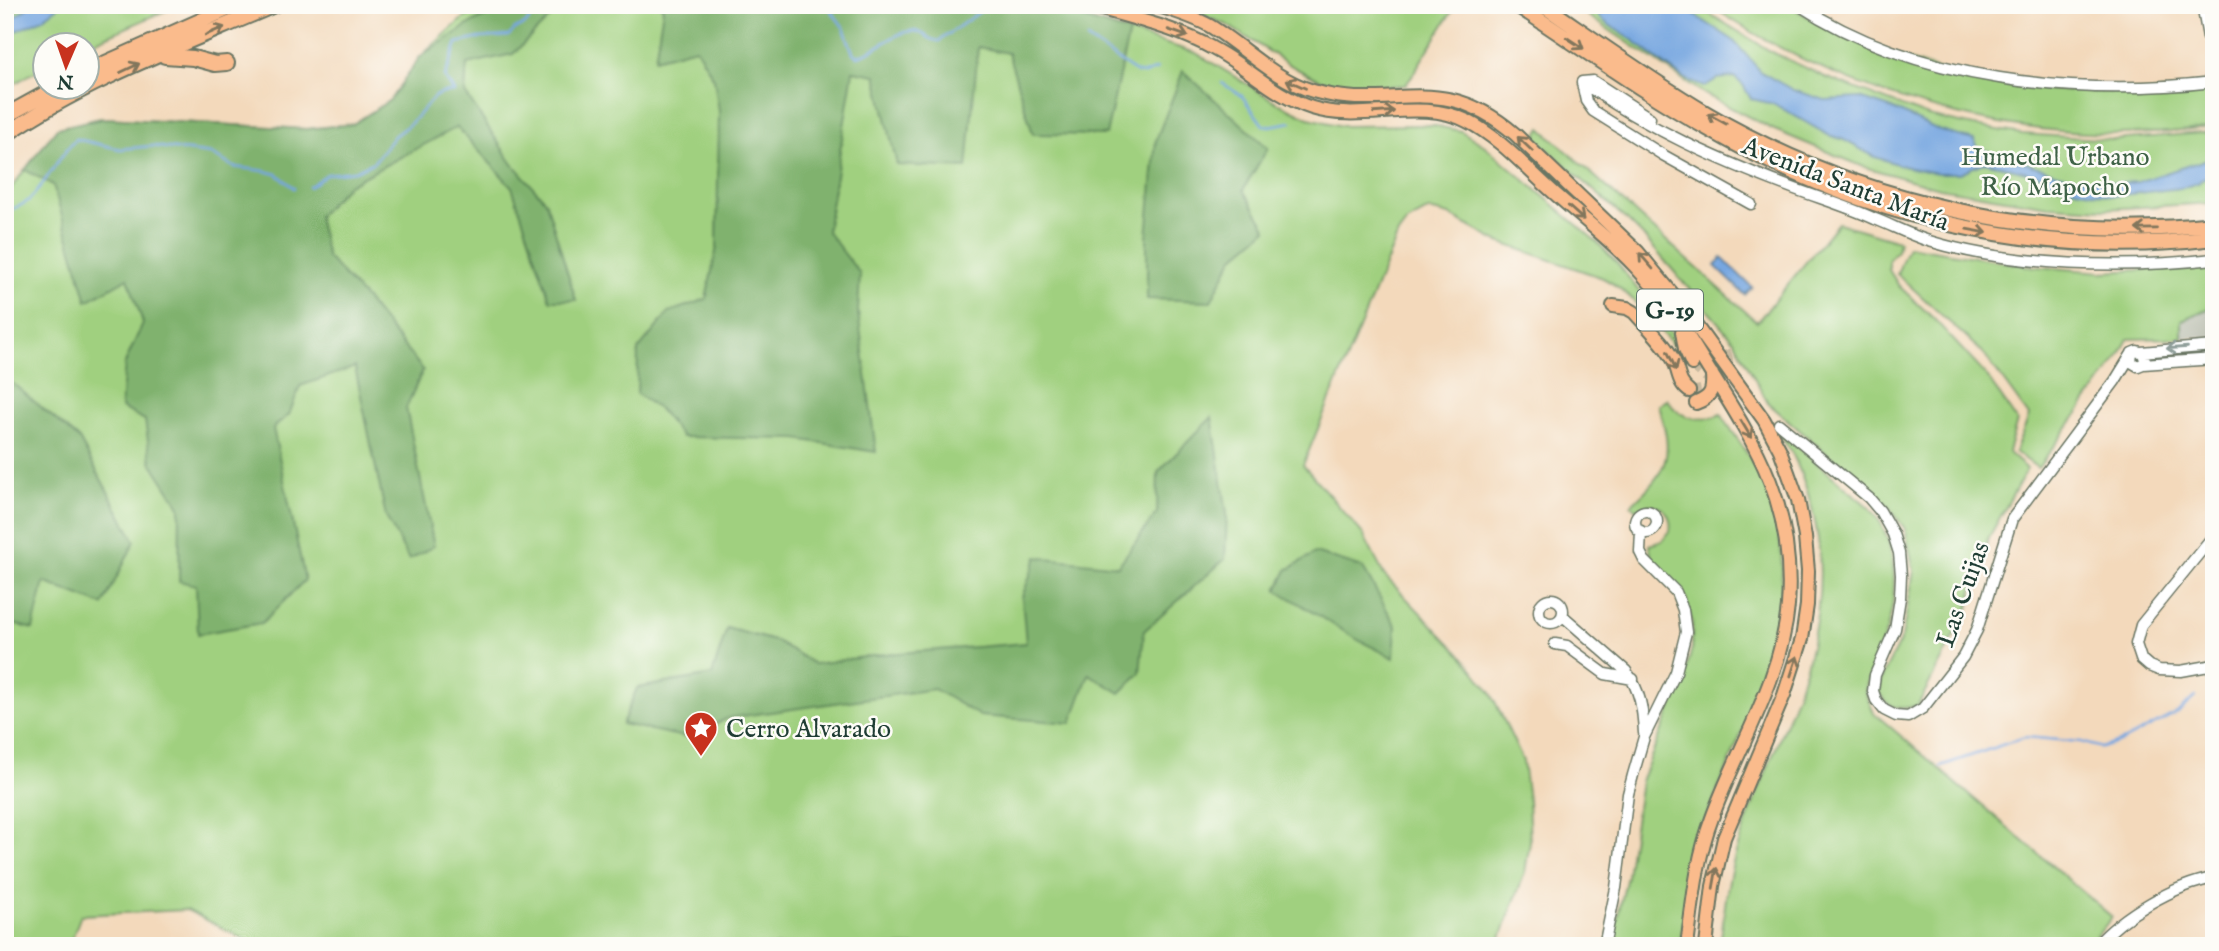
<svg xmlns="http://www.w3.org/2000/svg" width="2219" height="951" font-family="'IM FELL English',serif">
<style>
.industrial{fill:#c3c6b9}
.green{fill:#a0d07f;stroke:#60865a;stroke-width:2}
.forest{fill:#80b26e;stroke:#507851;stroke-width:2}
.water{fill:#76a6e0;stroke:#4a728a;stroke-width:2}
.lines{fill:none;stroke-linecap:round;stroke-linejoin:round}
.stream{stroke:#76a6e0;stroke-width:2.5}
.major-tunnel{stroke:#c9baa0;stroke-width:12;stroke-dasharray:12 6;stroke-linecap:butt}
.minor-casing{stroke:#697463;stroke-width:13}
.major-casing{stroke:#697463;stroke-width:16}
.highway-casing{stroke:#697463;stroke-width:18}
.minor{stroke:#fff;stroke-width:10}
.major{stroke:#fabb8c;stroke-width:12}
.highway{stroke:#fabb8c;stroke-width:14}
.oneway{stroke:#82765c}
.oneway2{stroke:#8f9e9a}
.labels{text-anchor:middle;stroke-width:5;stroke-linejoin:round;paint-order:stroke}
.shield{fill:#fdfcf7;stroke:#62766e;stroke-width:2}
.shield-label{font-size:24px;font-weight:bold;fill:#1f3d34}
.park-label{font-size:26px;fill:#3f6247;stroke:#fdfcf7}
.street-label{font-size:26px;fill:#1f3d34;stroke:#fdfcf7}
.poi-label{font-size:26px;fill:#1f3d34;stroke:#fdfcf7;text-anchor:start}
</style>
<rect width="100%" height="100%" fill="#fdfcf7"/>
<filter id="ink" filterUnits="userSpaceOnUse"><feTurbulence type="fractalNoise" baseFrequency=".0143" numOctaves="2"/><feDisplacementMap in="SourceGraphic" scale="14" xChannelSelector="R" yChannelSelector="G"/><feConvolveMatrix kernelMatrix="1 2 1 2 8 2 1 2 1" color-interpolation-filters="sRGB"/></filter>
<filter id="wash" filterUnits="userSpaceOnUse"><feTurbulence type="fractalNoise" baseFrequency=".00686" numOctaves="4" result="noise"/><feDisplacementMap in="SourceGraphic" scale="28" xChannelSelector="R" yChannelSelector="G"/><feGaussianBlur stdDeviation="1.57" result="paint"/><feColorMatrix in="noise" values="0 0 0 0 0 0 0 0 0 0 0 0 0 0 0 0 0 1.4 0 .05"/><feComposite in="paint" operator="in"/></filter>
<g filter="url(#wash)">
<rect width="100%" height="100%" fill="#f3d9bb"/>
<path class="industrial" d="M2214,306V337L2182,338V320Z"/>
<path class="green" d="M24,5H178L87,45L46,46L45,66L5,89V15Z
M488,5H1041L1196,53L1278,103L1309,118L1342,126L1431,125L1461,131L1485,146L1598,243L1618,264L1676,339L1675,348C1653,322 1634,294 1603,278L1496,241L1449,215L1429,210L1407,222L1398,234L1303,465L1363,534L1384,575L1464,658L1491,693L1523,761L1528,800L1530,842L1525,872L1501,938L1506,946H249L246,940L187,910L81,915L69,946H5V196L57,128L100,118L307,129L353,124L390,100L420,57L461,20Z
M1175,5H1456L1406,85L1360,88L1322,81L1297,69L1225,24Z
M1572,5H1695L1772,52L1825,77L1928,116L1974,126L2022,134L2114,140L2214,132V203L2105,209L2048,206L1939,188L1864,167L1772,129L1706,95Z
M1709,5H1788L1829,29L1881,51L1935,69L2015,87L2069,91L2144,93L2214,88V127C2040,153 1854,103 1709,5Z
M1541,128L1757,322L1838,223L1899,241L1897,251L1889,259V270L1899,286L1933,318L1986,375L2017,421L2008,452L2027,469L1988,539L1967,612L1918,705C1900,711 1890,709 1879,693L1880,681L1902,637L1914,571L1905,529L1888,506L1768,403L1735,342L1645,238L1626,219L1535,138Z
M1908,246L2029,266L2102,272L2214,266V306L2182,320V338L2128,339L2116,361L2038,468L2015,452L2029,416L1983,353L1897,274Z
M1667,399C1678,419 1701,423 1721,414C1738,441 1759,467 1770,497C1812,617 1734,737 1696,846L1690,872L1680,946H1611L1627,876L1641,781L1686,672L1692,648V622L1686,599L1652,559L1649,545L1662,541L1670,531C1674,509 1654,498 1636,510L1631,505C1670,469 1674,455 1658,405Z
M1778,430L1872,510C1896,541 1899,587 1888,625C1882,648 1870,669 1865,692L1874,713L2112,917L2089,946H1720C1724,916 1726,885 1735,856C1768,745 1832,662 1818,539C1814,511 1806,483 1794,457C1790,448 1781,440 1778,430Z"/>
<path class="forest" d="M507,5H563L513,54L467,64L465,93L512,163L546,202L576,300H550L512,187L457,127L348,185L318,216L327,257L365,298L423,370L406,408L434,546L409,560L386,517L355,367L300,386L289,415L273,428L305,580L262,623L198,634L196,585L179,581L180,507L151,462L145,420L121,408L125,363L143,323L128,278L87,301L53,185L25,170L57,128L107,118L307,129L353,124L390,100L420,57L466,26Z
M660,5H1037L1129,32L1106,135L1033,134L1008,53L978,47L967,168L897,165L876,75L853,71L827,231L860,274L858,312L876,452L797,439L682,437L660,410L637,394L638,350L669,312L706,299L717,247L719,111L714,79L696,48L655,59L663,9Z
M1183,71L1268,148L1243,190L1267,229L1233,258L1211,301L1147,299V237L1156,140Z
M5,377L79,439L135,541L103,605L44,582L33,629L5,622Z
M1212,417L1227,513L1225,559L1144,631L1140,673L1120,693L1089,674L1071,723L980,716L934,689L728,718L689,738L622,724L637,688L712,675L727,628L778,642L814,664L886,654L1026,643L1022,597L1037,557L1118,566L1157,513L1158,472Z
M1315,553L1363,568L1396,626L1394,658L1358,640L1277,590L1287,570Z"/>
<path class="water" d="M31,5H61L41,20L5,36V24Z
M1590,5H1679L1733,40L1761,72L1793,90L1825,100L1860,98L1893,109L1941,131L1974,140L1976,146L1981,149L2070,177L2117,183L2138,182L2214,157V170L2198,183L2181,188L2113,196L2055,185L2039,175L1985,162L1960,173H1938L1910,168L1875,157L1844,140L1828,135L1774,104L1751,99L1743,85L1734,77L1717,79L1704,87C1677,78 1654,56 1631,39C1614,27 1603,25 1590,5Z
M1722,258L1752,287L1745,295L1715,266Z"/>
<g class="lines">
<path class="stream" d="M827,5L844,28L853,53L857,56C877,52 893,31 914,31C925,32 929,41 939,41L989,5
M1087,39L1137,73L1144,74L1157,69
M1222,83L1242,96L1263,125L1269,126L1292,122
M309,187L327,174L355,171L374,162L394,136L411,123L435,96L443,93L454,92L445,77L457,43L480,38L509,36L515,29L526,24L539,5
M5,213C13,207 24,206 30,199C48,181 58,156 76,139L120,149L153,146L211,154L234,167L265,171L277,174L294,188
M1941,766L2025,737L2081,742L2102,748L2125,740L2178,712L2195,697"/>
</g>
</g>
<g filter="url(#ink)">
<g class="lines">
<path class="major-tunnel" d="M1692,364L1706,376H1722
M1689,391C1713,396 1736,371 1724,349"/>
<defs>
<path id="minor" d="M1799,5C1916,82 2078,97 2214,82
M2202,5L2214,69
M1582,82C1647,129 1721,161 1795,189C1822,199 1849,207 1875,219C1893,226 1910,235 1929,241C2014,267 2125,269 2214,259
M1582,82L1593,81L1650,118
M1582,83L1586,101L1593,111L1663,155L1751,204
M2141,352L2214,346
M2143,364L2145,360L2143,353L2137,351L2132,353L2131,362L2138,366L2143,364L2214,359
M1779,424L1869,498L1880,511L1893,534L1899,553L1901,575L1900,598L1895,629L1875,675L1873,691L1876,700L1884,710L1896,716L1908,717L1923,708L1963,657L1977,630L2012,519L2115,381L2131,355
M1635 522a11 11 0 1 1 22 0a11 11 0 1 1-22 0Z
M2214,535L2141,625L2136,644L2141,659L2149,666L2159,670L2181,671L2214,665
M1539 611a12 12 0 1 1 24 0a12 12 0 1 1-24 0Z
M1563,616L1626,671C1640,689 1643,710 1644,733
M1555,644L1567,646L1605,674L1633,679
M1604,946L1616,888L1628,794L1633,775L1644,737L1676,672L1686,632L1683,610L1676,592L1644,560L1640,552L1641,531
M2096,946C2122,916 2174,885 2214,878"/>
<path id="major" d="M1089,5C1130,18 1175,27 1212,48C1247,66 1274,96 1312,108C1363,124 1418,97 1467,121C1499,137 1526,168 1552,191C1582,218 1616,244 1643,275C1669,304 1689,337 1709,370C1759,449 1795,508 1788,606C1781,682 1737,748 1712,818C1696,860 1693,902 1687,946
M1155,5C1174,11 1193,16 1210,26C1245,47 1273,79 1313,91C1393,114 1438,68 1515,134L1638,252L1676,298L1764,420L1780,450L1798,500L1805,537L1808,571L1807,605L1802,639L1784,695L1724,838L1713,886L1706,946
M1613,306L1627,308L1634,312C1647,327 1665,343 1674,361C1679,372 1678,383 1689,391
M1682,332L1685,349L1692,364
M1696,403C1712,397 1713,390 1712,374"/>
<path id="highway" d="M1517,5C1581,47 1643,92 1709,129C1861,217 2039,260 2214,238
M1543,5C1597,42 1651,81 1707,114C1860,203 2038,243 2214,224
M165,56L193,58L215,64L227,63
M88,71L236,5
M5,116L56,88
M5,135C87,79 184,44 274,5"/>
</defs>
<use href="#minor" class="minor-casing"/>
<use href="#major" class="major-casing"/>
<use href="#highway" class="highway-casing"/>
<use href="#minor" class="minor"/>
<use href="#major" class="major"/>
<use href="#highway" class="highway"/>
</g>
<defs><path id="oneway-shaft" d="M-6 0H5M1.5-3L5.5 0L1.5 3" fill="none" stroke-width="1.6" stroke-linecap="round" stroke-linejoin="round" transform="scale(1.75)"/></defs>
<g class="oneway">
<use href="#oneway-shaft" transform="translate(215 31) rotate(-23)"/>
<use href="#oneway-shaft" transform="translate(1178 33) rotate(19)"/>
<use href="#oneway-shaft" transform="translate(1575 43) rotate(33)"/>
<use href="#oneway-shaft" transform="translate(130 68) rotate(-25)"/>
<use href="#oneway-shaft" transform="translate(1296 84) rotate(-156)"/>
<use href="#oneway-shaft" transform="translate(1384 112) rotate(-4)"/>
<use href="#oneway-shaft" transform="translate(1717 119) rotate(-151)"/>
<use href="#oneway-shaft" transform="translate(1525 144) rotate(-136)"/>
<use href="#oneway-shaft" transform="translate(1576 213) rotate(42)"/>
<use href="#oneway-shaft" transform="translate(2146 229) rotate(179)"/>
<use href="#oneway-shaft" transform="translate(1977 231) rotate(10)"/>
<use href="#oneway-shaft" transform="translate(1646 261) rotate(-131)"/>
<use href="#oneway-shaft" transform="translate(1672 361) rotate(64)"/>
<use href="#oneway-shaft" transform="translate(1746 429) rotate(59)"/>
<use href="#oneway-shaft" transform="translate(1794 666) rotate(-72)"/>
<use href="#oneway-shaft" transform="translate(1715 878) rotate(-80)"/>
</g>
<use class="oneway2" href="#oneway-shaft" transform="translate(2177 348) rotate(176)"/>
</g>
<defs>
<symbol id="sight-pin" viewBox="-11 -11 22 30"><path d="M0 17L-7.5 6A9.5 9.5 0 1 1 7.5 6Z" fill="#c8321e" stroke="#fdfcf7"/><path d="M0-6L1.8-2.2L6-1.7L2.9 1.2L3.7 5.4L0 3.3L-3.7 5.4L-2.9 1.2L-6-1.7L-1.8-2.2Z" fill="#fff"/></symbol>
</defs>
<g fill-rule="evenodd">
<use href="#sight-pin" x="682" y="709" width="38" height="52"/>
</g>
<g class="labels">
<rect class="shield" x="1637" y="289.5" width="66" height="41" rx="5"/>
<g class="shield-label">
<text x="1670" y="318">G-19</text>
</g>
<g class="park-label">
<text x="2055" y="165">Humedal Urbano<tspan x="2055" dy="30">Río Mapocho</tspan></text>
</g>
<g class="street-label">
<text transform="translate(1846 183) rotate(21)" y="9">Avenida Santa María</text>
<text transform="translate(1962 594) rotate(-70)" y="9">Las Cuijas</text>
</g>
<g class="poi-label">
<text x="726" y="737">Cerro Alvarado</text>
</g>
</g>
<rect width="2219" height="951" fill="none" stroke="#fdfcf7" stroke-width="28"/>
<g transform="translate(66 66) rotate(182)"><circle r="33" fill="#fdfcf7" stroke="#a4b0a9" stroke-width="2"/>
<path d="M0-5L12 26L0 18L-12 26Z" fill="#c8321e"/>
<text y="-10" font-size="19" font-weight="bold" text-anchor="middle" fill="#1f3d34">N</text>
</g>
</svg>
